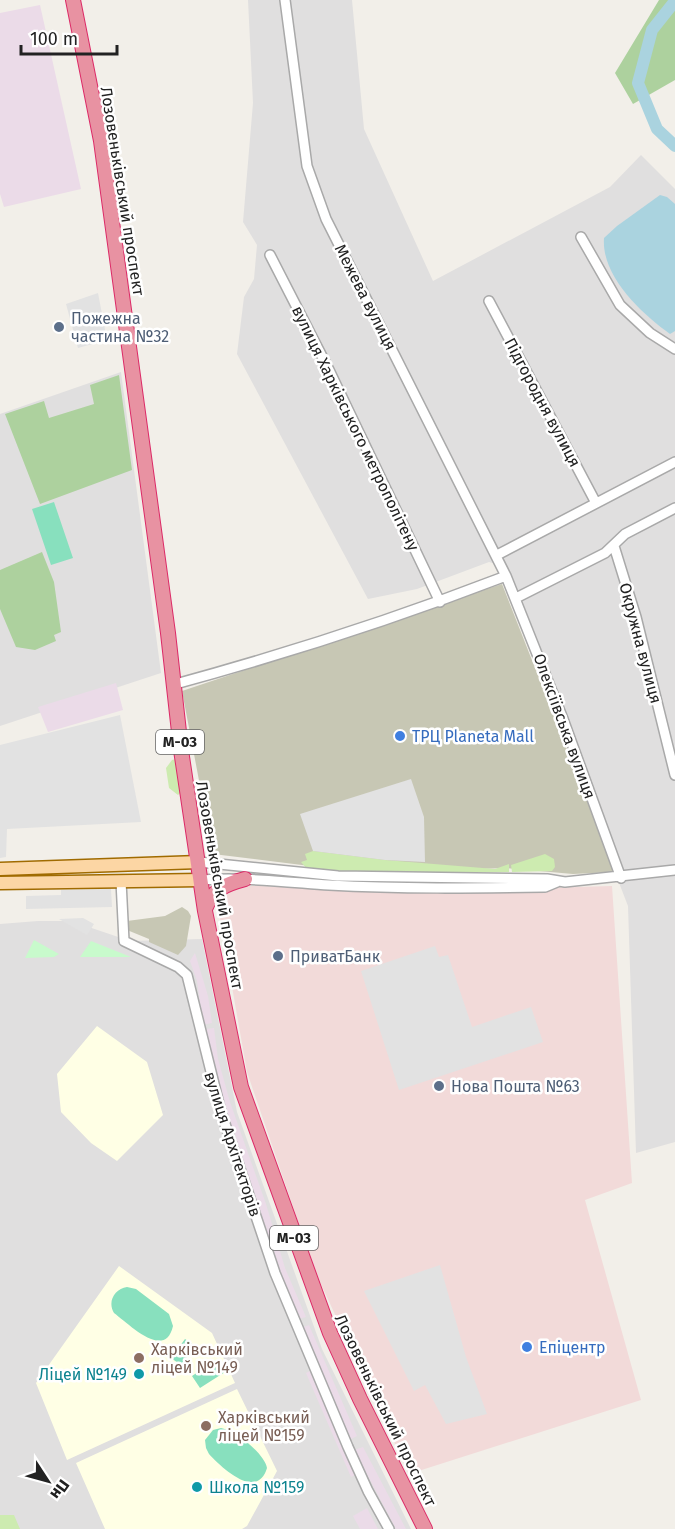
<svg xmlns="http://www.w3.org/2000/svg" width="675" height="1529" font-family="'Fira Sans',sans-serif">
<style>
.residential{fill:#e0dfdf}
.commercial{fill:#f2dad9}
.industrial{fill:#ebdbe8}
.education{fill:#ffffe5}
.construction{fill:#c7c7b4}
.grass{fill:#cdebb0}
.forest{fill:#add19e}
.park{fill:#c8facc}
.pitch{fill:#88e0be}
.parking{fill:#e2e2e2}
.water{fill:#aad3df}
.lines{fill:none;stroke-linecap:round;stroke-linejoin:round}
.river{stroke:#aad3df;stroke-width:12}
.minor-casing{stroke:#a9a9a9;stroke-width:12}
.major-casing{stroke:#a06b00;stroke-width:15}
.highway-casing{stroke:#dc2a67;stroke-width:16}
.minor{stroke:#fff;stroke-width:9}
.major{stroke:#fcd6a4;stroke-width:12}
.highway{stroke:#e892a2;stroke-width:14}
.service-dot{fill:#5c6f8a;stroke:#fff;stroke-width:2}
.shop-dot{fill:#3f7fe0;stroke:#fff;stroke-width:2}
.education-dot{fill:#8d6e63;stroke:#fff;stroke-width:2}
.culture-dot{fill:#0f9aa8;stroke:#fff;stroke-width:2}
.labels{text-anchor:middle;stroke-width:5;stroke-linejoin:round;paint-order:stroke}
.shield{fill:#fff;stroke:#646464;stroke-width:1.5}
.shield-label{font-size:15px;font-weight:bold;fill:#222}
.street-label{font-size:16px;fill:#222;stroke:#fff}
.service-label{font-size:16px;fill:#4e5e75;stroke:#fff;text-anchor:start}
.shop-label{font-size:16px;fill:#366cbe;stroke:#fff;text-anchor:start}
.education-label{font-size:16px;fill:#785e54;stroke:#fff;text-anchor:start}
.culture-label{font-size:16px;fill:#0d838f;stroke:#fff;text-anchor:end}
</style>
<rect width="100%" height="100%" fill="#f2efe9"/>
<path class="residential" d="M248,0H352L364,129L433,281L610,187L641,155L675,189V1142L636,1153L628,906L496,564L489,562L417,589L368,599L237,354L244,297L254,279L257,245L243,222L253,103Z
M121,372L161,673L0,726V414Z
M38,921H71L130,941L202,939L237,1112L322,1349L411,1529H0V924Z"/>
<path class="commercial" d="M239,885L403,892L612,886L632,1183L585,1200L641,1400L409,1474L320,1282L305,1242L247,1072L218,907L219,899L223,891Z"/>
<path class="industrial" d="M40,5L81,189L4,207L0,194V13Z
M116,683L123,710L48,732L38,707Z
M195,953L208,996L212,1023L203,1025L197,981L190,961Z
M214,1028L218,1059L230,1102L266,1204L285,1268L306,1317L299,1319L279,1270L228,1122L211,1058L205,1029Z
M309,1325L357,1436L349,1440L301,1328Z
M312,1370L357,1474L351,1477L306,1373Z
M363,1447L406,1529H396L354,1450Z
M367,1508L378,1529H360L353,1516Z"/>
<path class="education" d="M97,1026L147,1062L163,1115L117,1161L91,1143L61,1112L57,1074Z
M119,1266L212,1333L235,1383L67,1460L36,1383Z
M237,1389L277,1471L247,1526L242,1529H105L76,1463Z"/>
<path class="construction" d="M502,584L614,869L612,872L573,874L505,868L427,871L310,866L213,854L182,691Z
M182,907L188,911L191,916L186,946L178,955L149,942V939L127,930V921L165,916Z"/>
<path class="grass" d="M176,759L181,792L178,795L169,788L166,768L172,760Z
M313,851L385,860L495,869L509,864V872L367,873L307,869L301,862L307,860L305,854Z
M545,854L554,859L555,867L552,871L512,872L511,865Z
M0,1515H14L20,1529H0Z"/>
<path class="forest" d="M659,0H675V80L633,104L615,73Z
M119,375L132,470L40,504L5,414L44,401L49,418L94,404L90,385Z
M42,552L54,582L61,632L54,635L56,641L35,650L16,647L0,609V570Z"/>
<path class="park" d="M34,940L59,954L54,957L25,958Z
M91,941L131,957H80Z"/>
<path class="pitch" d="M54,502L73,558L51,565L32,509Z
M127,1287L136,1289L169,1314L173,1326C165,1361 129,1324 114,1313C107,1301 115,1289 127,1287Z
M185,1339L195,1346L181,1365L171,1358Z
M216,1360L225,1372L200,1388L192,1376Z
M221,1428C235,1430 265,1454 267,1468C257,1501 222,1468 209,1454L206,1448L205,1440L213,1430Z"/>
<path class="parking" d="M98,293L107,340L78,348L66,304Z
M120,715L141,822L7,829L6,857L0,858V745Z
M411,779L424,817L425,862L385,860L313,851L300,814Z
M111,889L112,907L26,909V896L61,895V890Z
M83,918L94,924L87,935L59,919Z
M435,946L439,957L448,955L472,1027L531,1007L543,1042L399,1090L361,971Z
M440,1265L466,1357L487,1414L446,1424L425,1385L414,1391L364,1291Z"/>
<path class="water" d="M660,195L667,197L675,204V331L670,334C642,314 601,276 604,238L617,226Z"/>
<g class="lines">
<path class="river" d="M675,1L652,30L638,83L657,129L675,146"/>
<defs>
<path id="minor" d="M285,0L307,166L326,219L506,576L563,719L621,878
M581,237L620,305L650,333L675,349
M270,255L329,370L440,602
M489,301L596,503
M614,546L636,617L675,775
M497,555L675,462
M516,598L605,553L625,534L675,508
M172,685C286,654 397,618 506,576
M199,862L338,876L547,879L565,882L675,870
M201,880C244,877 286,882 329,885C401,889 473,888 545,887L557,882
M121,881L124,941L178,967L187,975L221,1112L275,1273L348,1447L368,1491L389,1529"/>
<path id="major" d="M0,869L199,862
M0,883L201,880"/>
<path id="highway" d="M73,0L101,141L168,633L181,750L205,911L241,1087L330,1333L360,1399L425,1529
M205,909C213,889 226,884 245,879"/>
</defs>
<use href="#minor" class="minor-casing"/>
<use href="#major" class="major-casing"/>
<use href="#highway" class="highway-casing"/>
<use href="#minor" class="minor"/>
<use href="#major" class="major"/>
<use href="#highway" class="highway"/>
</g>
<g class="service-dot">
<circle cx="59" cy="327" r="6"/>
<circle cx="278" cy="956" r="6"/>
<circle cx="439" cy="1086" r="6"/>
</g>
<g class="shop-dot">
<circle cx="400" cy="736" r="6"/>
<circle cx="527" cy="1347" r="6"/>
</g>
<g class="education-dot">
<circle cx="139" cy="1358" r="6"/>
<circle cx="206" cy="1426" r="6"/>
</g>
<g class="culture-dot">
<circle cx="139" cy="1374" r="6"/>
<circle cx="197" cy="1487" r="6"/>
</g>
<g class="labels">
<g class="shield">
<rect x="156" y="730" width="48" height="24" rx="4.5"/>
<rect x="270" y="1226" width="48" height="24" rx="4.5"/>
</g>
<g class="shield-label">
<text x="180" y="747">М-03</text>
<text x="294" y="1243">М-03</text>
</g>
<g class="street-label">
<text transform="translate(123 191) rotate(81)" y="6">Лозовеньківський проспект</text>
<text transform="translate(366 297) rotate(63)" y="6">Межева вулиця</text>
<text transform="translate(543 402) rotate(62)" y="6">Підгородня вулиця</text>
<text transform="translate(356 428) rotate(64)" y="6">вулиця Харківського метрополітену</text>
<text transform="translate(641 643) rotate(75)" y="6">Окружна вулиця</text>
<text transform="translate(565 726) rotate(70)" y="6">Олексіївська вулиця</text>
<text transform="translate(220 885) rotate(80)" y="6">Лозовеньківський проспект</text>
<text transform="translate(233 1144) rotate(72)" y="6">вулиця Архітекторів</text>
<text transform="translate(386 1410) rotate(64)" y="6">Лозовеньківський проспект</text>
</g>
<g class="service-label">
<text x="71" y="324">Пожежна<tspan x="71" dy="18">частина №32</tspan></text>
<text x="290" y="962">ПриватБанк</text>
<text x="451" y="1092">Нова Пошта №63</text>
</g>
<g class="shop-label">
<text x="412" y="742">ТРЦ Planeta Mall</text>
<text x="539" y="1353">Епіцентр</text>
</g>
<g class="education-label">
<text x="151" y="1355">Харківський<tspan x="151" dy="18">ліцей №149</tspan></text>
<text x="218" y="1423">Харківський<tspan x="218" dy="18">ліцей №159</tspan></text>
</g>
<g class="culture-label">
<text x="127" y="1380">Ліцей №149</text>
<text x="209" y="1493" text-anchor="start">Школа №159</text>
</g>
</g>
<g transform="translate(48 1481) rotate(126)" stroke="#ffffff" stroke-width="4.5" paint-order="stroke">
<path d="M0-4.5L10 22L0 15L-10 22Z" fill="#222222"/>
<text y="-9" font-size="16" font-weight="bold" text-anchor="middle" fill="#222222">Пн</text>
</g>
<path d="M21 45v9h96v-9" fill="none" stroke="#222222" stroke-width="3"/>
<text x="30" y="45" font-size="18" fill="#222222" stroke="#ffffff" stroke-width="4.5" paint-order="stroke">100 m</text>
</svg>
